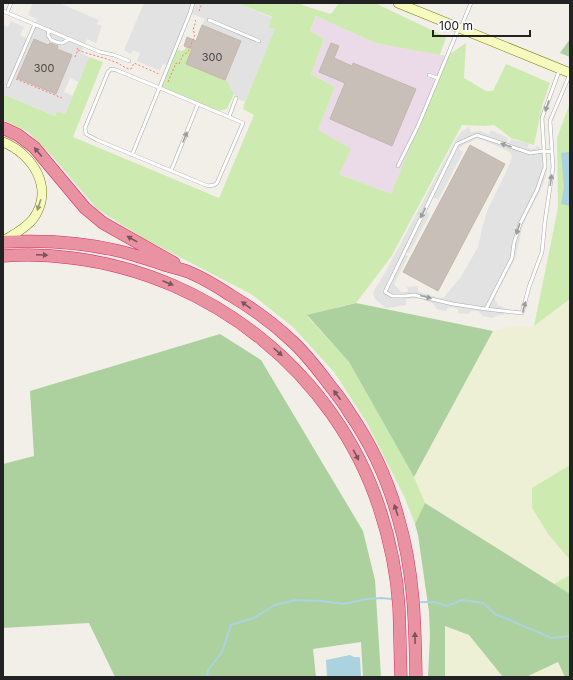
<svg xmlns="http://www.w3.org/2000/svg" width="573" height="680" font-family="Inter,sans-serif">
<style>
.industrial{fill:#ebdbe8}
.farmland{fill:#eef0d5}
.grass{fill:#cdebb0}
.forest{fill:#add19e}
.parking{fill:#e2e2e2;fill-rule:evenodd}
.water{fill:#aad3df}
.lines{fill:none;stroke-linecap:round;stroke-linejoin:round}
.stream{stroke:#aad3df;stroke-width:2}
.building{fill:#c7bfb8;stroke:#c4b6ab}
.service-casing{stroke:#a9a9a9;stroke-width:4}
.secondary-casing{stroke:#707d05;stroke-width:10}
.motorway-casing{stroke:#dc2a67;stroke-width:13}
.path{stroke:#fa8072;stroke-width:1;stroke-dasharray:2 2;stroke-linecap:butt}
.service{stroke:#fff;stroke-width:3}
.secondary{stroke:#f7fabf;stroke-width:9}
.motorway{stroke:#e892a2;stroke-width:12}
.oneway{fill:#9c9c9c}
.oneway2{fill:#7b545c}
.oneway3{fill:#979978}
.labels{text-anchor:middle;stroke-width:3.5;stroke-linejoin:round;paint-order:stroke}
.number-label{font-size:11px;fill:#4b4948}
</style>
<rect width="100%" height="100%" fill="#f2efe9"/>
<path class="industrial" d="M316,16L375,43L447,56L391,194L339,174L330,138L318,130L335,87L311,74L324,39L310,32Z"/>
<path class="farmland" d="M570,299V465L533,488L532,508L548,534L570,560V575L554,584L425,503L414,477L493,331L508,327L534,326Z
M445,626L469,635L503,677H445Z
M559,662L565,677H526L533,674Z"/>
<path class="grass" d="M237,3H303L302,5L331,14L339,3H375L446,37L440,55L375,43L316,16L310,31L324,39L311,74L335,87L318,130L351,149L339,174L391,194L447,56L466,43L464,78L486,91H493L506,64L550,83L543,103L534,145L511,138L494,125L485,126L462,125L391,257L356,303L342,306L307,316L349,362L414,477L425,503L415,524L404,496L367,423L334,372L293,327L251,294L143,238L97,209L52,156L28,132L3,120V94L55,116L57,111L65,114L89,57L103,62L73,137L219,198L254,115L243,109L245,102L274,30L268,27L272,17Z
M242,38L228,82L234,94L227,109L217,111L213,110L160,88L175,49L182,51L185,49L186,47L192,49L186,64L225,80Z
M570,103V299L534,326L558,208L557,138Z
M570,465V560L548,534L532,508V488Z
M570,573V594L554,584L570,575Z"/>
<path class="forest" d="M570,39V57L560,53Z
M356,303L493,331L414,477L349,362L307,315Z
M220,334L261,360L363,531L375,580L381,677H363L361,642L313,649L316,677H115L89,623L3,628V464L34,456L30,391Z
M425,503L570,594V677H565L558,662L526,677H503L469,635L445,626V677H428L430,636L429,612L418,535L415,524Z"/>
<path class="parking" d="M33,3H59L99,20L97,24L102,26L96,43L87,39L81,53L89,57L79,82L70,78L64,92L73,96L65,114L57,111L55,116L3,94V28L4,25L8,27L11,21L24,27L20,35L28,39L37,19L28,15ZM34,39L72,55L56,94L18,78Z
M144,3H237L272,18L268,27L275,29L245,102L236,98L228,82L225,80L241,41L202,25L205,19L190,13L169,66L163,63L160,71L137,61L140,53L133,50L131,54L124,50Z
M469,127L471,132L480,131L488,134H489L491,130L508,138L507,142L508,143H509L511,139L518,141L529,143L528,147L530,149L535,148L538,145L548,168L547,169L545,179L539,193L527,216L522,228L515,259L496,295L495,300L498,305L505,308L504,315H499L492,318L483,316L480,313L477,311H470L469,314L459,313L457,308H455L449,307L447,309L446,311L436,309L434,304L422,299L416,298L406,299V305L386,308L382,305L375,299L373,293L374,291L386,271L456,139L461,132ZM478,138V139L485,141L508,151L511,154L512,158L506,172L487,211L482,229L478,247L461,277L444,297L440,298L419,292L418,290V286L407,287L408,291L406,292H401L394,284L408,256L403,254L404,252L409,253L429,216L430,214L426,211L433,197L438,200L463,152L460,150L459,149L465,144Z"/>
<path class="water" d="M568,152L570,153V206L561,204L564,187L561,153Z
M350,655L354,657H359L360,658L361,677H327L326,660Z"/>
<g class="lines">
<path class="stream" d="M421,602H434L447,606L462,600L483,603L495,614L552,638L570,636
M207,677L208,670L222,652L231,625L254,618L275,605L296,600L321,601L343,604L367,599L382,598L391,599"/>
</g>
<path class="building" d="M202,25L241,41L225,80L186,64L192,49L184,46L187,37L196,41Z
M34,39L48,45L50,43L58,46L57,49L72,55L56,94L17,78Z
M331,43L339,46L334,58L352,66L353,63L416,89L392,146L330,119L345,83L319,72Z
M470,145L505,164L438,291L403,272Z"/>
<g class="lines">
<defs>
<path id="service" d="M3,11L100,52L114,55L129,61
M7,13L11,3
M209,20L259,41
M461,27L471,3
M49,30L48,35L51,40C59,43 62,45 69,39
M111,69L116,70L160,88L243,123L217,183L214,185L208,186L97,140L86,134L85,128L108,72Z
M559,71L542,118L545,167L537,190L520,224L514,243L512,258L486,309L522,313L529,287L542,252L545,221L553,167L550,121L570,74
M429,75L437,78
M8,86L35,24
M229,117L236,98
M132,155L190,13L193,3
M398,166L418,126L458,30
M171,171L198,104
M486,309L453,304L414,295L405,296H392L385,292L457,144L477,135L530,153L544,151L552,152"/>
<path id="secondary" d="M398,3L570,73
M3,142C33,154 55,189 33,219C25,229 13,235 3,241"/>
<path id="motorway" d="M3,128L18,135L34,147L85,208L103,223L174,263
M3,242C42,240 81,242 119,251C135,255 150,260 165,265C174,268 183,269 191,273C205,279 218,287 230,295C252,308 274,324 293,342C305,353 315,366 325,379C333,390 342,400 349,412C371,444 388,480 398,517C414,571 415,621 416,677
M3,256C26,254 50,255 72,258C212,275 335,374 379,507C390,540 397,573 399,608C400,631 400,654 401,677"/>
</defs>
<use href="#service" class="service-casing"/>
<use href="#secondary" class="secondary-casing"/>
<use href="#motorway" class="motorway-casing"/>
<path class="path" d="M199,11L202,3
M78,50C90,55 103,57 115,62C121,64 125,69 131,69L134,63L159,74
M75,57L78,50L77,48
M16,79L62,98
M168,82L176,63L179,64L183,55L188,52L195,35L193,30L196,21L195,20"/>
<use href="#service" class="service"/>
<use href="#secondary" class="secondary"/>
<use href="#motorway" class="motorway"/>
</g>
<defs><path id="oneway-solid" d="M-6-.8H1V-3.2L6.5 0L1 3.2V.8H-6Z"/></defs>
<g class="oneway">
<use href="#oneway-solid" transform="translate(547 106) rotate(109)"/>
<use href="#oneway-solid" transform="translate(185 137) rotate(-68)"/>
<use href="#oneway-solid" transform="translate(506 145) rotate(-161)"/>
<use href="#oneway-solid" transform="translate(551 180) rotate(-82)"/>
<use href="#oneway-solid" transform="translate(423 213) rotate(116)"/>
<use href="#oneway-solid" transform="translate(518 229) rotate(108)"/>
<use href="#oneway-solid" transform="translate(426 297) rotate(15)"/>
<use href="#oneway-solid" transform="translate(524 307) rotate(-75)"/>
</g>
<g class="oneway2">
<use href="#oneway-solid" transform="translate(38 152) rotate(-130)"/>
<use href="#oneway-solid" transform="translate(132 239) rotate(-151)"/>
<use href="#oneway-solid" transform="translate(42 255) rotate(3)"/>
<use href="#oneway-solid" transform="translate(168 283) rotate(23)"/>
<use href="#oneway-solid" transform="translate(246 305) rotate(-144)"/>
<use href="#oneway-solid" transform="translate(278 352) rotate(42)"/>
<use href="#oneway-solid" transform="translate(337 395) rotate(-127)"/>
<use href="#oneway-solid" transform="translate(356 455) rotate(62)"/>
<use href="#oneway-solid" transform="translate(396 510) rotate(-108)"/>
<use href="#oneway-solid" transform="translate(415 638) rotate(-91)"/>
</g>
<use class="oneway3" href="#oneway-solid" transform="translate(39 205) rotate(108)"/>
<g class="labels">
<g class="number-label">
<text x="212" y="61">300</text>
<text x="44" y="72">300</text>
</g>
</g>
<rect width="573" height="680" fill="none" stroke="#222222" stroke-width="8"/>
<path d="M433 30v6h97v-6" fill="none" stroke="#222222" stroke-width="2"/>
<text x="439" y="30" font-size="12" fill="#222222" stroke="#ffffff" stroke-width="3" paint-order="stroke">100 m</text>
</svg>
